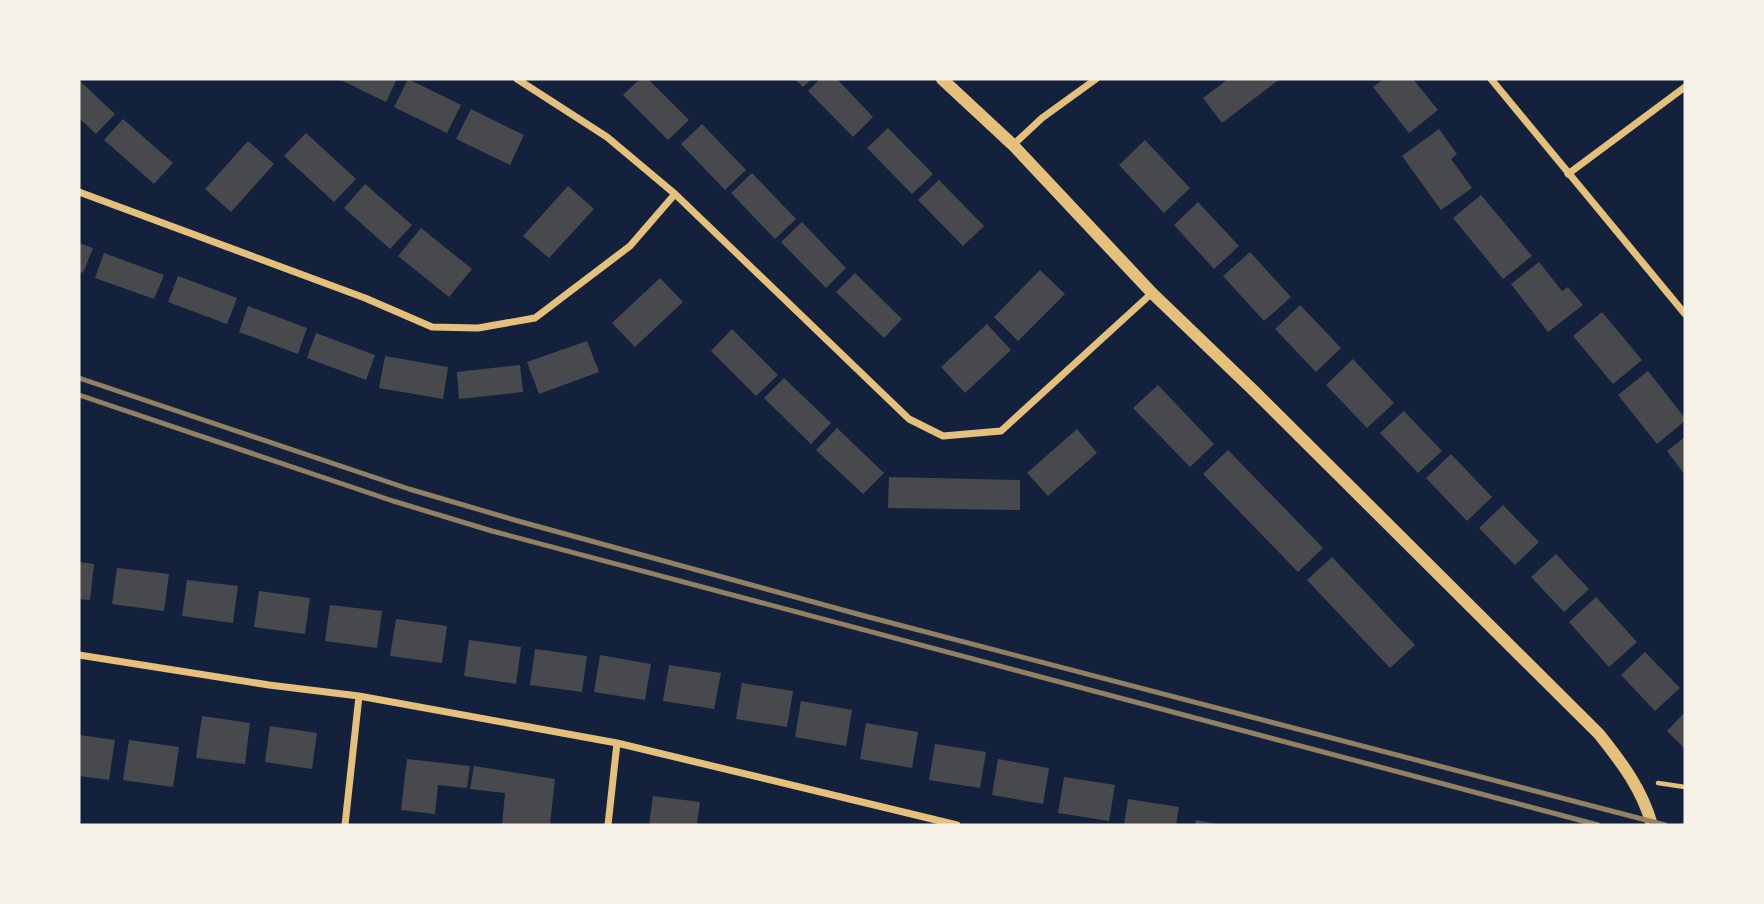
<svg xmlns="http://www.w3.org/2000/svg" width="1764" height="904" font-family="'Public Sans',sans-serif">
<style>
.building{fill:#48494c}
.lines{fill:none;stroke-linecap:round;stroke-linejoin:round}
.path{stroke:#e5c07b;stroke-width:4.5}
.minor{stroke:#e5c07b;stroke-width:7}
.tertiary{stroke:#e5c07b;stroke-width:12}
.rail{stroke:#918062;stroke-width:5}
</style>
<rect width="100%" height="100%" fill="#14213d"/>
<path class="building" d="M339,79H397L386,102Z
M408,79L461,105L447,133L394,107Z
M640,79H648L689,120L668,140L623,95Z
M795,79H812L803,87Z
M820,79H837L873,117L853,137L808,91Z
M1228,79H1280L1222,123L1203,98Z
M1384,79H1413L1438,110L1409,133L1373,87Z
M79,80L115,114L96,134L79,118Z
M471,109L524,135L510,165L456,139Z
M123,119L173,163L154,184L104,140Z
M702,124L746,170L725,190L681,144Z
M888,128L933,174L912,194L867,148Z
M1439,129L1457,154L1451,159L1472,188L1441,210L1402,156Z
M306,133L356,179L334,202L284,156Z
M1145,140L1190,188L1164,213L1119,165Z
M248,141L274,164L231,212L205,189Z
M752,173L796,219L775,239L731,193Z
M939,180L984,226L963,246L918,200Z
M365,184L412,225L390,249L344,208Z
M568,186L594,209L549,258L523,236Z
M1481,195L1532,256L1503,279L1453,218Z
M1198,202L1239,246L1214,269L1174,225Z
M802,222L846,268L826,288L781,242Z
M421,228L472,269L449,297L398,256Z
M79,243L93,248L83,273L79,271Z
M1250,252L1291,297L1264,321L1223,276Z
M104,253L164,275L154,299L95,278Z
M1539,262L1562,291L1568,287L1583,305L1548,332L1511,284Z
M1040,270L1065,294L1018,341L994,317Z
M855,273L902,319L884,338L836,292Z
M178,276L237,298L227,324L168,302Z
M660,278L683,302L635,347L612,323Z
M1300,305L1341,348L1316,372L1275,329Z
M248,306L307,328L298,354L239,332Z
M1602,312L1642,360L1613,384L1573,336Z
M987,324L1011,350L965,393L941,367Z
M732,329L778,375L756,396L711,351Z
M316,333L375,355L366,380L307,358Z
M587,341L599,372L539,394L527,362Z
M385,356L448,367L443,399L379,388Z
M1353,359L1394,403L1367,428L1326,385Z
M520,365L523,392L459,399L457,372Z
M1648,371L1685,418V421L1657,444L1618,395Z
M784,378L831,423L811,444L764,398Z
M1158,385L1214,444L1190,467L1133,408Z
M1404,411L1442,451L1418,473L1380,433Z
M837,428L884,473L863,494L816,450Z
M1077,429L1097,453L1048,496L1027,473Z
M1685,437V475L1667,451Z
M1228,450L1323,548L1298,572L1203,474Z
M1451,454L1492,497L1467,521L1426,478Z
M889,477L1020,480V510L888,508Z
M1503,505L1539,542L1515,565L1479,528Z
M1556,554L1589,589L1564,612L1531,577Z
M1332,557L1415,645L1390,668L1307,580Z
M79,562L94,564L90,600L79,599Z
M117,568L169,574L164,611L112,604Z
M187,580L238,586L233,623L182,616Z
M259,591L310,598L305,634L254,627Z
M1596,597L1637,642L1609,667L1569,622Z
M330,605L382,611L377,648L325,641Z
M396,619L447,626L442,663L390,656Z
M469,640L521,647L516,684L464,676Z
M535,649L587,656L582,692L530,685Z
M1645,652L1680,688L1655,711L1621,675Z
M600,655L651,664L645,700L594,692Z
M669,665L721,673L714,709L663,701Z
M742,683L793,691L787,727L736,719Z
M801,701L852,710L846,746L795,737Z
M1685,712V749L1667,731Z
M202,716L250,723L245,764L196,758Z
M866,723L918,732L912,768L860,759Z
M270,726L317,733L312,769L265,762Z
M79,735L115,740L109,780L79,776Z
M129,740L179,747L173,787L123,780Z
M935,744L986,752L980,788L929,780Z
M407,759L470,766L467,788L438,785L435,814L401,810Z
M998,759L1049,768L1043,804L992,795Z
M474,766L555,779L550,825H502L505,793L470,789Z
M1064,777L1115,785L1109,821L1058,813Z
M653,796L700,802L697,825H649Z
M1128,799L1179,807L1176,825H1124Z
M1196,820L1217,824V825H1195Z"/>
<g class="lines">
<path class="path" d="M1658,783L1685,787"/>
<path class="minor" d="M517,79L607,137L675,194L909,419L943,436L1001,431L1152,293
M1491,79L1685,314
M1013,145L1042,118L1096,79
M1568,174L1685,87
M79,192L365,298L432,327L478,328L535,318L630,246L675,194
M79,655L269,685L359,696L617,743L957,825
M345,825L359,696
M608,825L617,743"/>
<path class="tertiary" d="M942,79L1013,145L1152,293L1253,390L1599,734C1622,763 1642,789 1652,825"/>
<path class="rail" d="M79,378L409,489L518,521L861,615L1665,825
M79,395L393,501L492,531L1598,825"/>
</g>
<rect width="1764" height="904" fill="none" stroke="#f6f1e7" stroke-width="161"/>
</svg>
